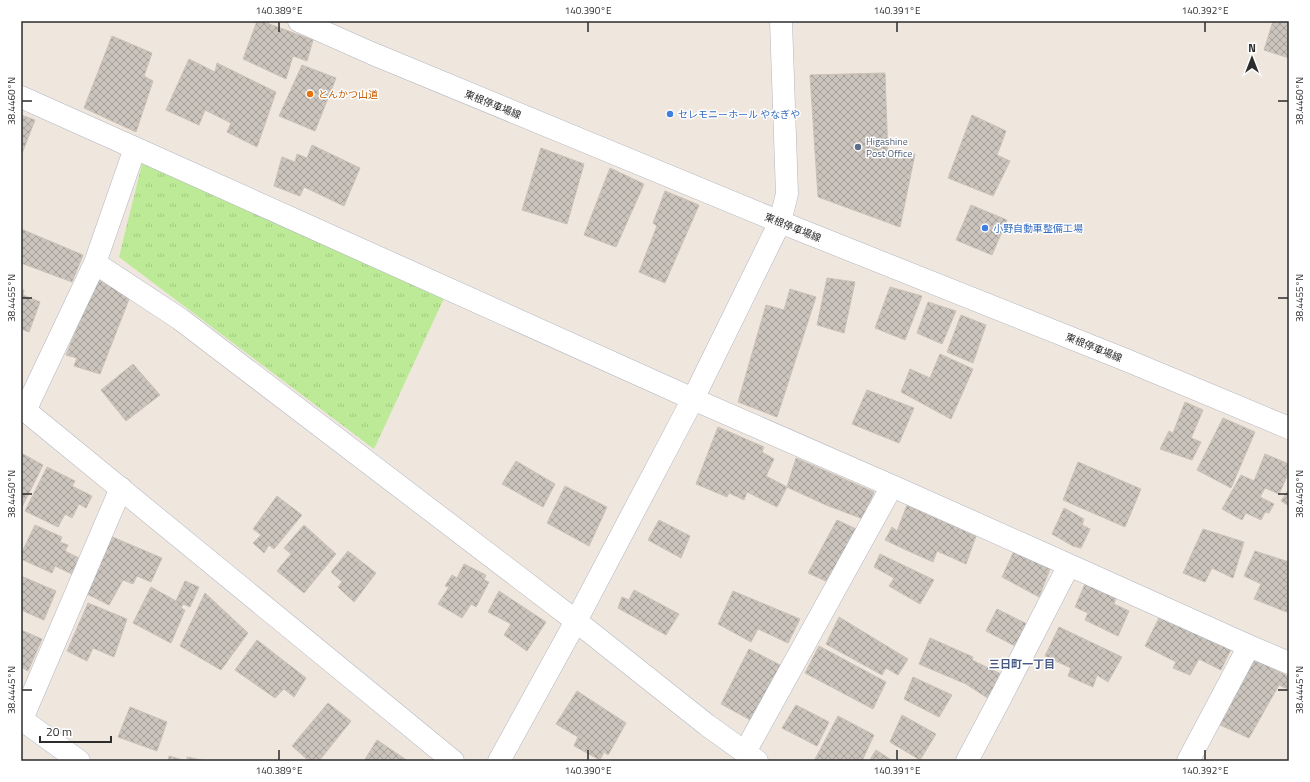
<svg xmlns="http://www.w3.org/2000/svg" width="1310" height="782" font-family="'Titillium Web','Noto Sans JP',sans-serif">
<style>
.park{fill:url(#park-tufts)}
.building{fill:url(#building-cross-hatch);stroke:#cbc1b7}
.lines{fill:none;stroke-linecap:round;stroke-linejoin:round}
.street-casing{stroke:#b2b6c1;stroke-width:23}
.secondary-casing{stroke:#b2b6c1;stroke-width:23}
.street{stroke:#fff;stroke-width:22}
.secondary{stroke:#fff;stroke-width:22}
.ticks{fill:none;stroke:#2c2c2c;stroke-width:1.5}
.food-dot{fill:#e8710a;stroke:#fff;stroke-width:1.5}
.shop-dot{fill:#3f7fe0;stroke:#fff;stroke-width:1.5}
.service-dot{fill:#5c6f8a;stroke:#fff;stroke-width:1.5}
.labels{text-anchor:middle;stroke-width:3;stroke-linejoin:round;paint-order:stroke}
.food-label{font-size:10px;fill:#c56008;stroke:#fff;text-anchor:start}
.street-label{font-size:10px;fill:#2c2c2c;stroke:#fff}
.shop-label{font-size:10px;fill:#366cbe;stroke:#fff;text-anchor:start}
.service-label{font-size:10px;fill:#4e5e75;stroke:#fff;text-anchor:start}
.neighbourhood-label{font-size:11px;font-weight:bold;fill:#485a82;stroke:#fff}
.neatline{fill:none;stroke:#2c2c2c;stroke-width:1.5}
.ticks-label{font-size:10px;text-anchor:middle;fill:#2c2c2c}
</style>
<defs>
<pattern id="park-tufts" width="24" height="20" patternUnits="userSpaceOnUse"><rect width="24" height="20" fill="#bdea96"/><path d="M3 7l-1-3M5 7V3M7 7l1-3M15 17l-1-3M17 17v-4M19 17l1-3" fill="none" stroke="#a3c981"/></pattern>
<pattern id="building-cross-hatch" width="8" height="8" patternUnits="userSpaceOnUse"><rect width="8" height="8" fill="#cac4bc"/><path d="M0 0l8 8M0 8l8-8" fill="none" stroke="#a49f99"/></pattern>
</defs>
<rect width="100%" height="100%" fill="#efe6de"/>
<path class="park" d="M142,164L446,294L374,449L119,257Z"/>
<path class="building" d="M257,21H261L313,40L307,61L293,56L286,79L243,59Z
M1273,21H1289V58L1264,50Z
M112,36L152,53L144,76L153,81L136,132L84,108Z
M189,59L215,72L217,63L276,92L257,147L227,132L231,123L205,110L199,125L166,110Z
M302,65L336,78L315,131L279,116Z
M885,73L888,156L915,154L900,227L818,197L810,75Z
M21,115L35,120L21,156Z
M972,115L1006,131L997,155L1010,161L993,196L948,178Z
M312,145L360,168L344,206L304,187L300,196L274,186L282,157L295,162L297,154L307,158Z
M541,148L584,164L567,224L522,210Z
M610,168L644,184L616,247L584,235Z
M665,191L699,205L665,283L639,272L657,226L653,223Z
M971,205L1007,220L992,255L956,240Z
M21,229L83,255L72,282L21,263Z
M827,278L855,282L844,333L817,325Z
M97,279L131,294L100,374L74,366L77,358L66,355Z
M890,287L922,296L905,340L875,328Z
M21,289L24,290L23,295L40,302L29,332L21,329Z
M790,289L816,297L777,417L738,402L766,305L784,310Z
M928,302L956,311L942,344L917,333Z
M961,315L986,325L973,363L947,352Z
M940,354L973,369L951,419L901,392L910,369L930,378Z
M133,364L160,395L126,421L101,390Z
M867,390L914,408L899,443L852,424Z
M1185,402L1203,410L1191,438L1201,442L1192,460L1160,449L1169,431L1173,433Z
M1223,418L1255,432L1231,488L1197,470Z
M718,427L764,447L762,452L774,459L766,476L787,487L777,507L747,492L744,500L729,493L727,497L696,484Z
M21,453L43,465L21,509Z
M1265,454L1289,464V472L1279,494L1265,488L1260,497L1274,504L1269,513L1265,512L1261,520L1246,513L1242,520L1222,509L1241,475L1254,481Z
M796,458L874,492L863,519L826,505L787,487Z
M516,461L555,484L543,507L502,484Z
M1078,462L1141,489L1125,527L1063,500Z
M47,467L75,481L72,486L92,496L86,508L79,504L72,518L65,514L58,527L25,511Z
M565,486L607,507L589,546L547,523Z
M1289,489V506L1281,501Z
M277,496L302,515L274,549L269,545L264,553L253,543L261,535L253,529Z
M907,505L976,536L966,564L937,551L933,562L904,549L885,540L892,527L897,531Z
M1064,508L1084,519L1082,525L1090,529L1081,548L1073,546L1052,534Z
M659,520L690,536L681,558L648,540Z
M837,520L856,529L828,582L808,573Z
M35,525L62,537L60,542L68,545L65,551L79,558L72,574L55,566L52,573L21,559V554Z
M304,525L336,554L304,593L277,571L291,554L284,548Z
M1203,529L1244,542L1233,578L1212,568L1205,582L1183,573Z
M110,536L162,558L151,582L137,576L133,584L123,580L109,605L85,593Z
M348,551L376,573L354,602L338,587L342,582L331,572Z
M1014,551L1050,569L1039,597L1002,577Z
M1255,551L1289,562V613L1254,599L1261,584L1244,576Z
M880,554L934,580L920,604L889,586L894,578L874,567Z
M464,564L486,575L484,580L489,582L476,607L471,604L462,618L438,604L449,587L445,586L452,575L457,578Z
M21,576L56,591L44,620L21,610Z
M185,581L199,587L190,607L183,604L181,608L185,610L171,643L133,623L151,587L176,601Z
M1085,584L1117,595L1114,604L1129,611L1118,636L1085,620L1088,613L1075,607Z
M634,590L679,614L666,635L618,608L622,597L629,600Z
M499,591L546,622L527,651L504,635L511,624L488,612Z
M733,591L800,619L788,643L758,629L751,642L718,624Z
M205,593L248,633L221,670L180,646Z
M88,603L127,619L114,657L93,648L87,661L67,651Z
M997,609L1029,625L1017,647L986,631Z
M1160,616L1231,649L1221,670L1199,659L1190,675L1173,668L1176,662L1145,646Z
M839,617L908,659L898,675L886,668L882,675L826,644Z
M1059,627L1122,657L1108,682L1097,675L1093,687L1068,676L1071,668L1045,656Z
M21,630L42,639L28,671L21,667Z
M930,638L973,657L972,660L1001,674L989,699L966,684L919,664Z
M257,640L306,678L294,697L284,689L275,698L235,670Z
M819,646L886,682L873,709L805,673Z
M749,649L782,666L754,722L721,704Z
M1255,659L1289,677V686L1288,689L1279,685L1249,738L1220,725Z
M913,677L952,695L939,717L904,699Z
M577,691L626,723L608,755L604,752L600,760L574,746L578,737L556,724Z
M328,703L351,721L319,761H309L292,746Z
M796,705L829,722L817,746L782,728Z
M130,707L167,722L157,751L118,737Z
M902,715L936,734L920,760L890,742Z
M838,716L874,735L862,761H857L853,759L852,761H814Z
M377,740L408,761H364Z
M876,750L893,761H869Z
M169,756L187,761V757L207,761H168Z"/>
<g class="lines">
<defs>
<path id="street" d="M21,97L135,148
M95,263L135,148L693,399L892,486
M26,411L30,400L95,263L180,319L576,621L707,725L757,761
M21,719L79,761
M22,719L121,488
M745,752L892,486L1069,565
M967,761L1002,695L1069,565L1249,646
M1188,761L1249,646L1289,663"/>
<path id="secondary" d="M299,21L371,53L780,222L1126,360L1289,428
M21,407L453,761
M499,761L576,621L693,399L780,222L787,194L781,21"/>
</defs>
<use href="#street" class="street-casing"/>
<use href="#secondary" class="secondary-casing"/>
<use href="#street" class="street"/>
<use href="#secondary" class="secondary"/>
</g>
<path class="ticks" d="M279,22V32M588,22V32M897,22V32M1205,22V32M22,101H32M1278,101H1288M22,298H32M1278,298H1288M22,494H32M1278,494H1288M22,690H32M1278,690H1288M279,750V760M588,750V760M897,750V760M1205,750V760"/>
<circle class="food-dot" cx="310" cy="94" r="4"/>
<g class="shop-dot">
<circle cx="670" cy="114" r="4"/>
<circle cx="985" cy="228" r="4"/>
</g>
<circle class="service-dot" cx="858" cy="147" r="4"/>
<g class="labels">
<g class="food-label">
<text x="318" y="98">とんかつ山道</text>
</g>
<g class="street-label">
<text transform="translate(493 104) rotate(22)" y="4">東根停車場線</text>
<text transform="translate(793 227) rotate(22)" y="4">東根停車場線</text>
<text transform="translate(1094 347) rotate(22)" y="4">東根停車場線</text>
</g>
<g class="shop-label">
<text x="678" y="118">セレモニーホール やなぎや</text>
<text x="993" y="232">小野自動車整備工場</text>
</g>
<g class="service-label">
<text x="866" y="145">Higashine<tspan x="866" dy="12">Post Office</tspan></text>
</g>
<g class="neighbourhood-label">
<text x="1022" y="668">三日町一丁目</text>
</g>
</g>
<rect width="1310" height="782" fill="none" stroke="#ffffff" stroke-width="44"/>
<g transform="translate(1252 58)" stroke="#ffffff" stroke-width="3" paint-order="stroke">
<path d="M0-3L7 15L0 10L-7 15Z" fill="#2c2c2c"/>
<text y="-6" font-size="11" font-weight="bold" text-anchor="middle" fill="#2c2c2c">N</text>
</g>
<path d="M40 736v6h71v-6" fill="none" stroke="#2c2c2c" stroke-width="2"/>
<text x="46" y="736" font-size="12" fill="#2c2c2c" stroke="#ffffff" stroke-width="3" paint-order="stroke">20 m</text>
<rect x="22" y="22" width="1266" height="738" class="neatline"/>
<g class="ticks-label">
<text x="279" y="14">140.389°E</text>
<text x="588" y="14">140.390°E</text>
<text x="897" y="14">140.391°E</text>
<text x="1205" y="14">140.392°E</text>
<text transform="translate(11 101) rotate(-90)" y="4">38.4460°N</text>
<text transform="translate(1299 101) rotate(-90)" y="4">38.4460°N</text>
<text transform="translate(11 298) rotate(-90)" y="4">38.4455°N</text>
<text transform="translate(1299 298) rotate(-90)" y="4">38.4455°N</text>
<text transform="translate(11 494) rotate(-90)" y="4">38.4450°N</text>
<text transform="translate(1299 494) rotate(-90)" y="4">38.4450°N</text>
<text transform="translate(11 690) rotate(-90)" y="4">38.4445°N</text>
<text transform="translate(1299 690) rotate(-90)" y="4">38.4445°N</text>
<text x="279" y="774">140.389°E</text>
<text x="588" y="774">140.390°E</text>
<text x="897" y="774">140.391°E</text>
<text x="1205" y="774">140.392°E</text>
</g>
</svg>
